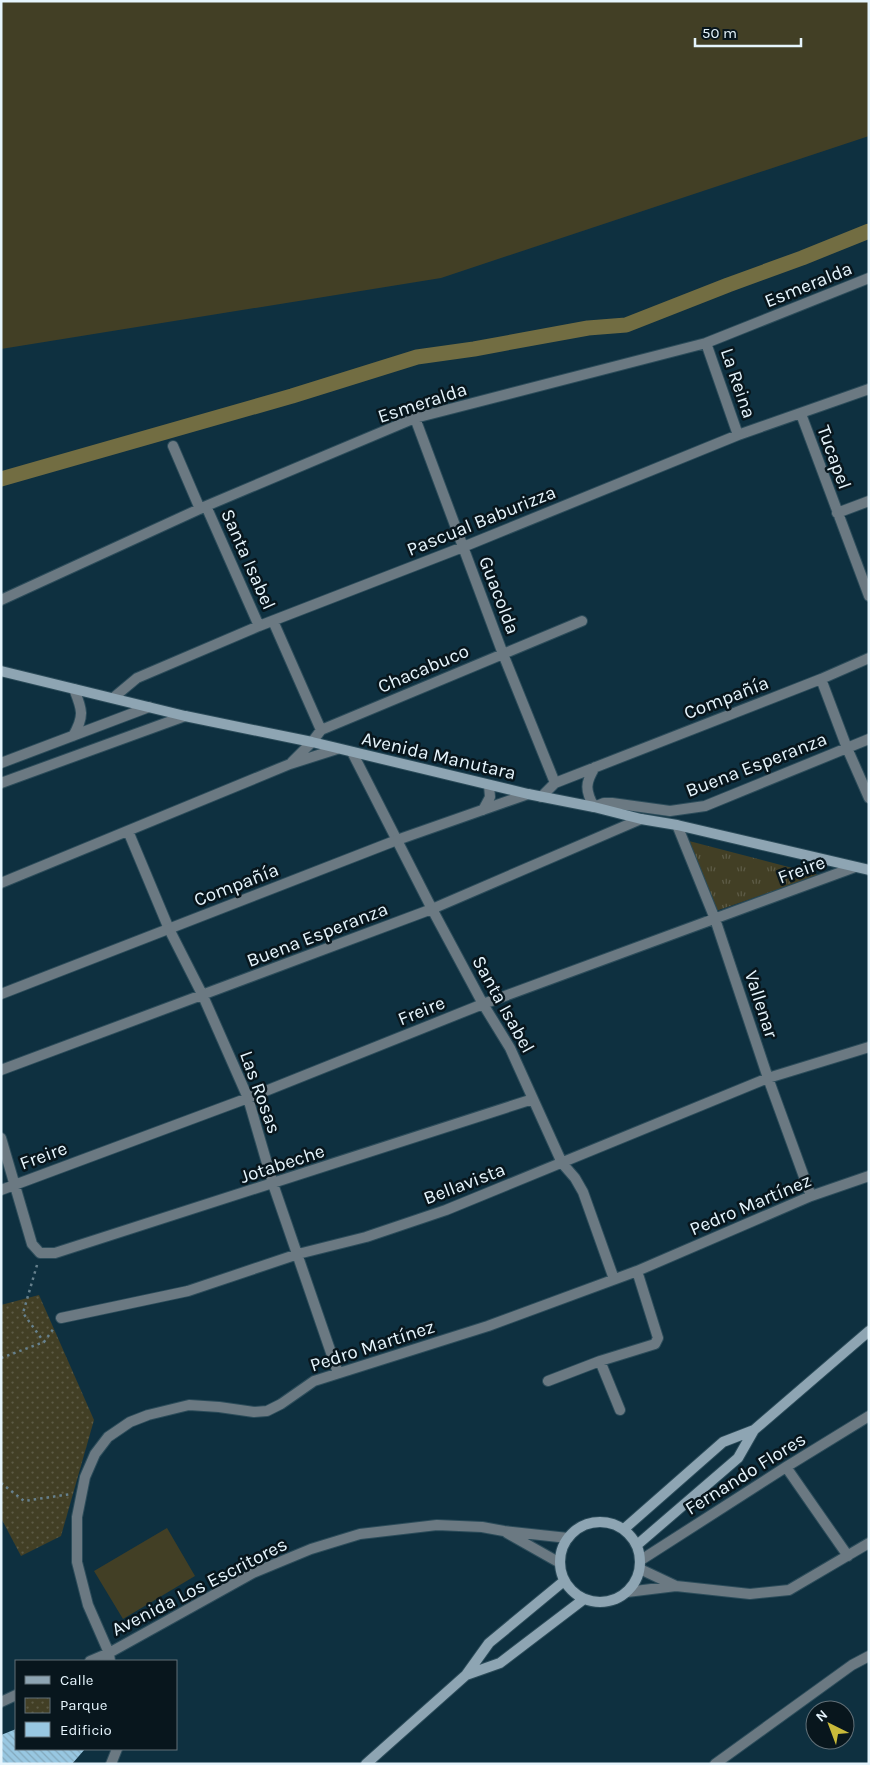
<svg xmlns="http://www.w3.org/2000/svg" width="870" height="1765" font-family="Karla,sans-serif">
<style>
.grass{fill:url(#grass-tufts)}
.park{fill:url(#park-dots)}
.pitch{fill:#423f25}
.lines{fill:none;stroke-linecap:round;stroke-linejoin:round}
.canal{stroke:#726d42;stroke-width:15}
.building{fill:url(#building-back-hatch)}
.minor-casing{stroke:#2c4c5a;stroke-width:12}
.tertiary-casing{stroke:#2c4c5a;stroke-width:12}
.secondary-casing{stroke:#2c4c5a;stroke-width:12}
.path{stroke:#66808d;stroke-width:2.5;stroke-dasharray:2.5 4;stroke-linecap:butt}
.minor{stroke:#6b7982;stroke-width:10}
.tertiary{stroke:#6b7982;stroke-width:10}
.secondary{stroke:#8ea5b3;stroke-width:10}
.labels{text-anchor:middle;stroke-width:5;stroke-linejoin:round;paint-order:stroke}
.street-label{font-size:19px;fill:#e6f5fd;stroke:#08161d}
</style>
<defs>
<pattern id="grass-tufts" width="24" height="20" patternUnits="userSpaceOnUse" patternTransform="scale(1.25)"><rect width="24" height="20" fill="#423f25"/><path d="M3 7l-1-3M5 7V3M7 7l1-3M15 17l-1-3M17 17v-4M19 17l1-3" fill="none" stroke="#5d5b46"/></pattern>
<pattern id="park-dots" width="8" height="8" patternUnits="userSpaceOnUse" patternTransform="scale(1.25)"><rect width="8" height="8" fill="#423f25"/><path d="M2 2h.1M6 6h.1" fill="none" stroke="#5d5b46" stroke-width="1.8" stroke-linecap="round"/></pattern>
<pattern id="building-back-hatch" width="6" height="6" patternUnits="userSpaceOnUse" patternTransform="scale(1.25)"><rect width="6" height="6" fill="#98c7e1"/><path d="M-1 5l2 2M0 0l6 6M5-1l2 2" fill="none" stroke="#83a8bc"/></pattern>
</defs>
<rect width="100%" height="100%" fill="#0e3040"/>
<path class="grass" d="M689,841L819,875L713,912Z"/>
<path class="park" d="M39,1295L94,1420L61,1536L21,1556L1,1518V1305Z"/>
<path class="pitch" d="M1,1H869V136L441,278L1,349Z
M167,1528L195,1576L123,1619L94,1571Z"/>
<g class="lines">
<path class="canal" d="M1,479L292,396L417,357L474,349L588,328L626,325L728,285L802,258L869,231"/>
</g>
<path class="building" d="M16,1729V1749H85L72,1764H1V1735Z"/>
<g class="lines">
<defs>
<path id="minor" d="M706,343L738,435
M801,414L869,596
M415,418L503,654L555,783
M173,446L200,509
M206,506L259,626
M837,513L869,501
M1,600L206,506L415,418L706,343L869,278
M273,621L321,730
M821,679L847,748L869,798
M113,698L137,678L259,626L463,547L738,435L869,389
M352,752L432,909L483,1004L510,1048L562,1163L575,1178L583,1192L614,1279
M292,762L312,742L321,730L582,621
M595,767C585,783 585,790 594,807L604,803H612L670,811L705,806L869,739
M1,783L185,716
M541,797L555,783L821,679L869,658
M677,825L715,919L768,1078L811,1196
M128,831L169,929L203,996L248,1098L273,1184L338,1373
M1,883L290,764L337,749
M1,1070L432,909L641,819
M1,1138L32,1244L40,1253H55L533,1099
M1,1190L248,1098L483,1004L855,867
M61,1318L188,1291L298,1254L366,1237L446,1210L768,1078L869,1047
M600,1361L620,1410
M548,1381L600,1361L655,1344L658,1338L637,1271
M786,1467L848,1556
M507,1533L560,1563
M641,1560L786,1467L869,1416
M640,1569L676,1586
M627,1592L676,1586L750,1594L789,1590L869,1543
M90,1661L109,1653L253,1573L311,1549L360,1534L437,1525L482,1527L504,1531L568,1538
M110,1661L109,1653L88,1605L77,1562V1517L85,1477L95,1454L108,1437L130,1422L148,1415L189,1405L219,1407L254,1412L267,1411L281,1404L314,1381L488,1326L637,1271L811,1196L869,1176
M1,1702L16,1695
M111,1764L117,1749
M715,1764L852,1665L869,1656"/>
<path id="tertiary" d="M73,736C85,716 82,709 74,689
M1,763L149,707
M483,810L490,797L489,785
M1,994L397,840L528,794"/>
<path id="secondary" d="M1,671L185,716L312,742L528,794L594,807L641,819L677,825L869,870
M560 1562a40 40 0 1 1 80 0a40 40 0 1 1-80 0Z
M624,1529L723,1442L754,1430L869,1331
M637,1545L738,1458L754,1430
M466,1675L500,1663L584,1599
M366,1764L466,1675L489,1643L564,1581"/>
</defs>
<use href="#minor" class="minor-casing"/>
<use href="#tertiary" class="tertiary-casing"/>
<use href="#secondary" class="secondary-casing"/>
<path class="path" d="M37,1265L23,1313L44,1342
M1,1358L44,1342L54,1328
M1,1483L24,1501L71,1494"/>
<use href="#minor" class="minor"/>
<use href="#tertiary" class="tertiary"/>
<use href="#secondary" class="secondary"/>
</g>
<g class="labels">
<g class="street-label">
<text transform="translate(808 284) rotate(-22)" y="7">Esmeralda</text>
<text transform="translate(739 383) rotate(71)" y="7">La Reina</text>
<text transform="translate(422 402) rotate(-18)" y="7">Esmeralda</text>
<text transform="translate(835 457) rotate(70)" y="7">Tucapel</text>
<text transform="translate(481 520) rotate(-22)" y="7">Pascual Baburizza</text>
<text transform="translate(249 559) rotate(66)" y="7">Santa Isabel</text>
<text transform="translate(500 595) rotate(69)" y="7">Guacolda</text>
<text transform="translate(423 668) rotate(-23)" y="7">Chacabuco</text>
<text transform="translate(726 697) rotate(-21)" y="7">Compañía</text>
<text transform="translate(439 755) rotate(13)" y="7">Avenida Manutara</text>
<text transform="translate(756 764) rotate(-21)" y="7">Buena Esperanza</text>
<text transform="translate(801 869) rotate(-20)" y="7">Freire</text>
<text transform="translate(236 884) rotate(-21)" y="7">Compañía</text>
<text transform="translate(317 934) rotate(-21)" y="7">Buena Esperanza</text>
<text transform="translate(504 1004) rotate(61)" y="7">Santa Isabel</text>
<text transform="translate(762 1004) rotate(72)" y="7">Vallenar</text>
<text transform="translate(421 1010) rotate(-22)" y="7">Freire</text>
<text transform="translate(261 1092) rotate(70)" y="7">Las Rosas</text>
<text transform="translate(43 1155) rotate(-20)" y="7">Freire</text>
<text transform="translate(282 1163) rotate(-18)" y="7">Jotabeche</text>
<text transform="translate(464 1183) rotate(-21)" y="7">Bellavista</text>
<text transform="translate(750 1204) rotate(-23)" y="7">Pedro Martínez</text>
<text transform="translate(372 1345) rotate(-18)" y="7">Pedro Martínez</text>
<text transform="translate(745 1473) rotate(-32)" y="7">Fernando Flores</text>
<text transform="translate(199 1586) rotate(-27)" y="7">Avenida Los Escritores</text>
</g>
</g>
<rect width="870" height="1765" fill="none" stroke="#e6f5fd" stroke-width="5"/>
<rect x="15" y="1660" width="162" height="90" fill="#08161d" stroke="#616f77"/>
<rect x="25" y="1676" width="25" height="8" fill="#8ea5b3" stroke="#616f77"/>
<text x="60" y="1685" font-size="15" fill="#e6f5fd">Calle</text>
<rect x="25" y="1698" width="25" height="15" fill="url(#park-dots)" stroke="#616f77"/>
<text x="60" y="1710" font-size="15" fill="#e6f5fd">Parque</text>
<rect x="25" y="1722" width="25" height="15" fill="#98c7e1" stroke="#616f77"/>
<text x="60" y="1735" font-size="15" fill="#e6f5fd">Edificio</text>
<g transform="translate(830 1725) rotate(318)"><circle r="24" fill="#08161d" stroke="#616f77"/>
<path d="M0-4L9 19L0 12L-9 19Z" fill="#c9ba3a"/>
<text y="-8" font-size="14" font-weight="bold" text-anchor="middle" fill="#e6f5fd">N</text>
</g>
<path d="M695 38v8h106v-8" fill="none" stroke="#e6f5fd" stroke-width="2.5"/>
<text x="702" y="38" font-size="15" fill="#e6f5fd" stroke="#08161d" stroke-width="4" paint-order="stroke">50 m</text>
</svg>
